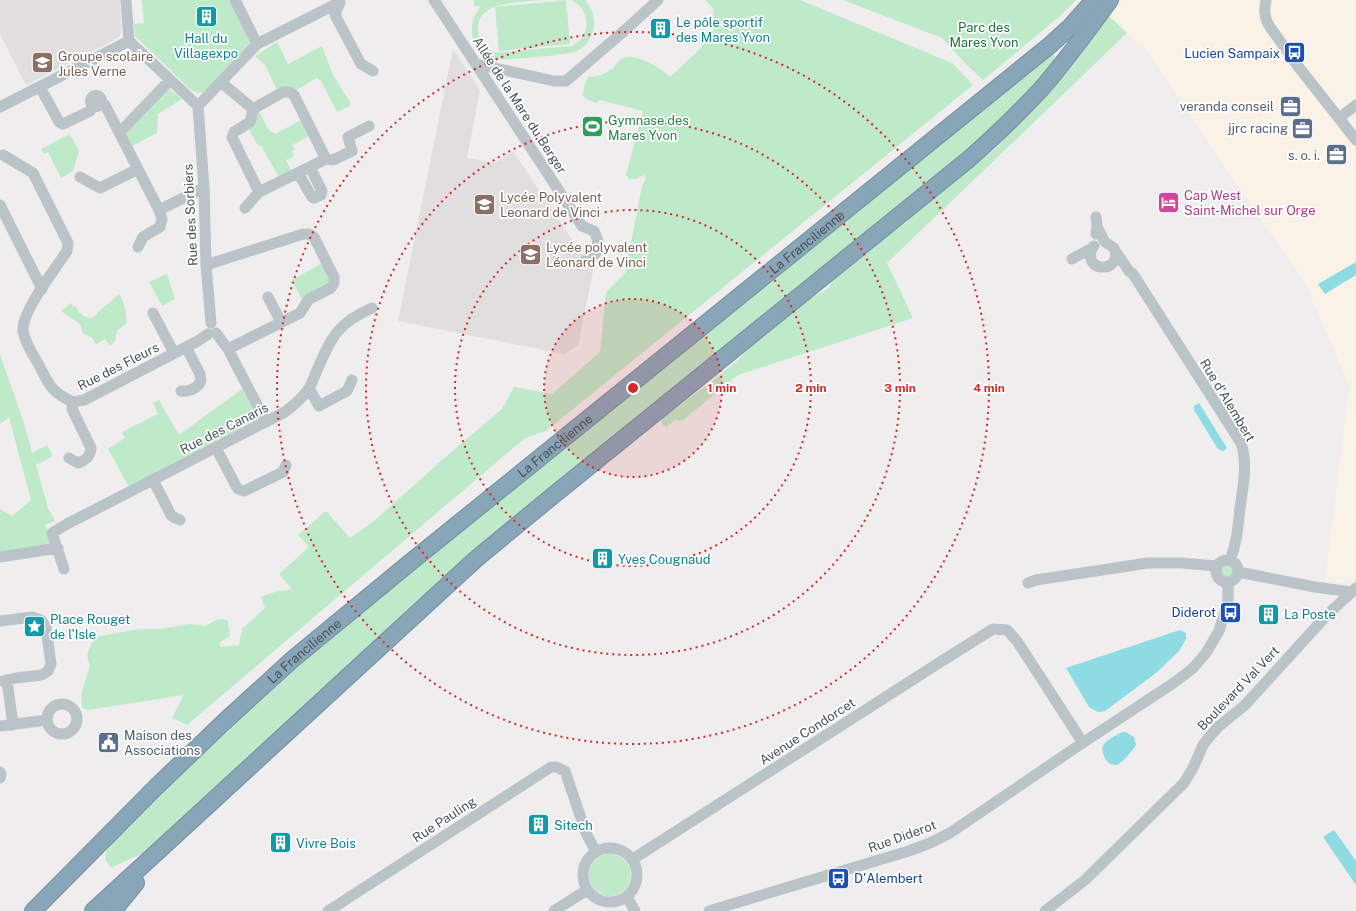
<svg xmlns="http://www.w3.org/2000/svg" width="1356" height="911" font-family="'Public Sans',sans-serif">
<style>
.commercial{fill:#faf2e7}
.education{fill:#e0dede}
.green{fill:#beeaca}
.water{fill:#8fdbe3}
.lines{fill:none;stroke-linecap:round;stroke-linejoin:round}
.highway-casing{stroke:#7490a3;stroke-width:18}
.minor{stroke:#b9c3c8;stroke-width:11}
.highway{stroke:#89a5b8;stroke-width:16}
.ring{fill:none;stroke:#d62828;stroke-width:2;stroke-dasharray:2 4}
.labels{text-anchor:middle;stroke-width:3.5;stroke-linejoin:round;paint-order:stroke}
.culture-label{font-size:13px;fill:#0d838f;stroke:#fff;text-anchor:start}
.park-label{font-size:13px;fill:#1f723f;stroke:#fff}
.transit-label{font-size:13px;fill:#164399;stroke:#fff;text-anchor:end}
.education-label{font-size:13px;fill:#785e54;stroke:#fff;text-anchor:start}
.street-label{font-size:13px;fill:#475258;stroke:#fff}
.service-label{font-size:13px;fill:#4e5e75;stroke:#fff;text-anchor:end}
.leisure-label{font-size:13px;fill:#27864d;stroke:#fff;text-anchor:start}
.hotel-label{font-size:13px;fill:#b23c85;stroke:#fff;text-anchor:start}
.centre{fill:#d62828;stroke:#fff;stroke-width:2}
.ring-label{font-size:12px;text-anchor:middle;font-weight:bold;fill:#d62828;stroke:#fff;stroke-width:3.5;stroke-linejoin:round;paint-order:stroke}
</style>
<rect width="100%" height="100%" fill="#efeded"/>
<path class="commercial" d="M1122,0H1356V578L1350,584L1325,580L1349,385L1304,281L1224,167L1146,50L1109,16Z"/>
<path class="education" d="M0,0H120L121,31L120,36L114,40L26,85L0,34Z
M453,49L480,90L467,158L495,163L513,151L593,271L578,345L564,354L398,321Z"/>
<path class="green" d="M142,0H229L250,43L249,46L204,92L199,93L191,90L135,36L134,24L144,23Z
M474,0H545C523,2 470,0 479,35C481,42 488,50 495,52C502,53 510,51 517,51C535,49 554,47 572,46C592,36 591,9 571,0H585C599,15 597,41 577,51C570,55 502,61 495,59C470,53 465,24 481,6H474Z
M566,0L570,44L499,51L495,7Z
M705,0H800L952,63L973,85L546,431L525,438L187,725L172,718L184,694L178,696L88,710L83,708C78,695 87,678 90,665C84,653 90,648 95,637L140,629H161L189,624L206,626C214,621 219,617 228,621L230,636L219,643L221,647L239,645L242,629L265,608L261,597L275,592L292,589L279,574L309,547L298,535L326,511L350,538L374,521L442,460L502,409L514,387L552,394L600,352L606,292L625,273L642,186L646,178L644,175L635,179H629L626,175L643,111L600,100L596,103L586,99L583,96L584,86L588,77C600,76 604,75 614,67C616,65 617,62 620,60C633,50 661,68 670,77L698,51L714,30L713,8Z
M843,0H1076L1060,16L983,80L967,65L942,38Z
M1109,16L1127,33L887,263L913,318L738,375L682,421L675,420L666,427L662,424V419L669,413L714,380L738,360L752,345L763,338L802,302L809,299L829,288L836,272L845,271L856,259L898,227L906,223L923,203L937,196L996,148L1072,67Z
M277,42L288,64L322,46L333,75L350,102V106L337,112L321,81L317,78L291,93L279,94L265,65L255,56Z
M1052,49L1055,57L1052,66L999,123L727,347L561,479L305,704L144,853L125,861L111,868L105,859L106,852L128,823L309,657L409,571Z
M168,88L182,99L158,114L157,133L130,147L125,133Z
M257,107L268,129L275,134L305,118L313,134L292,145L295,149L292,151L294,156L286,160L294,175L281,181L262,147L257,144L246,124Z
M70,134L79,151L73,171L61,178L48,152L44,154L41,149Z
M324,262L332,282L303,302L292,280Z
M167,274L175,299L162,306L149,282Z
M119,294C126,305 125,311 127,322L117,331L115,341L110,346L105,339L96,344L92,338L83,333L80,324L61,311L71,303L73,307L75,306C78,312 85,320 93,317C96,316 97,313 99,311C106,305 113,300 119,294Z
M0,354L24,423L32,453L47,445L53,456L36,465L48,508L55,521L45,525L53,546L0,553V509L12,516L31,500L9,417L0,424Z
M242,389L259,421L213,443L129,487L108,449L125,438L122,432L158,414L153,403L159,400L179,435Z
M1221 572a7 7 0 1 1 14 0a7 7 0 1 1-14 0Z
M589 875a21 21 0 1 1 42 0a21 21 0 1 1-42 0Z"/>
<path class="water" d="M1356,262V275L1325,294L1318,284Z
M1199,403L1227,448L1223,451L1218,449L1194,410V406Z
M1180,630L1186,633V639L1179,651L1156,673L1105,711L1098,712L1089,707L1066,668Z
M1122,732H1126L1134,737L1136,745C1133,750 1122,764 1116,765C1107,766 1099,752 1104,744C1108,739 1117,735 1122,732Z
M1334,830L1356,861V885L1323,837Z"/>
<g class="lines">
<defs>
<g id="highway">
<path id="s1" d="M33,911L156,787L224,722L293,659L407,565L1049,46L1070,27L1094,0"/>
<path d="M93,911L476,559L555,494L969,159C995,136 1020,112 1043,87C1067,59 1089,29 1110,0"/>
<path d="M113,911L136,883"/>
</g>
</defs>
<use href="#highway" class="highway-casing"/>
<path class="minor" d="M126,0L129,41L198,106
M339,0L340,2L335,15L361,64L373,71
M434,0L582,226L594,231L598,241L596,253L586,260
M1266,0C1264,10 1264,18 1270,27L1297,65L1356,140
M257,44L340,2
M476,64L554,81H566L624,31L658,0
M222,83L253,109
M40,87L59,122L63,124L90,111L94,106
M283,92H289L294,95L326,159L259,192L232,137L234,132L250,122L253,109Z
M90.5 101a5.5 5.5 0 1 1 11 0a5.5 5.5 0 1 1-11 0Z
M101,103L105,105L159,210L162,219L160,227L143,237L138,247
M198,106L204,188L206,265L211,323
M198,106L257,44L235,0
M0,107L129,41
M1339,118L1356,105
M119,133L170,80
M3,155L33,173L68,243L67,251C56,268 21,312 23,331C25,343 33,355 39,365C49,385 51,392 73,402L84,400L198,341L208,334
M326,159L333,160L352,151L348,137L369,126
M298,173L312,197L314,198L321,195L322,191L310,167
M80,177L100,188L138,169
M0,205L42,289
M245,208L259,192
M159,210L204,188
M1096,217L1097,227L1096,234
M1092,248C1082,274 1124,273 1114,248L1105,242L1097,227
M1116,252L1129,271L1133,274L1241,443C1248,464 1243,487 1240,508C1238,526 1237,543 1230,560
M1072,259L1092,248L1094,246
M206,265L303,234H309L314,237L334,277V283L331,288L309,299L300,313L228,349
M268,297L281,322
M153,313L174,353
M216,333L228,349L266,422
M309,388L319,406L347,391L352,380
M181,391C189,392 198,388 201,381L200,374L186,347
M216,448L236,486L238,489L244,491L283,472L286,465
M69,458L78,463C86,460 90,457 91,448L74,413L72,408L73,402
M153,480L171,515L175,518L180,520
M0,557L58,548
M1216 571a11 11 0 1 1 22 0a11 11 0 1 1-22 0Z
M64,569L52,533L67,524L285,412C294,405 304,397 309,388C313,382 315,374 318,368C332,336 338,323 372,308
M1238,572L1315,587L1351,592
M1028,583L1036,580L1148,563H1181L1217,566
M0,621L32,617L41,620L46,627L51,664L48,671L42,675L16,678L3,681
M7,680L13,725
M47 719a15 15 0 1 1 30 0a15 15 0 1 1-30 0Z
M0,726L47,720
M0,772L1,774L0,778
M583 875a27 27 0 1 1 54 0a27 27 0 1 1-54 0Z
M633,859L945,659L993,629L1007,630L1017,641L1083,743
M627,897L635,911
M328,911L551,767H556L565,771L586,833L596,852
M554,911L587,890
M709,911L909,851L930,843L950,833L1078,746L1175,682L1192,669L1206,653L1219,631L1228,602V582
M1045,911L1085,880L1184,783L1194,766L1203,745L1210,736L1218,727L1245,705L1327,615L1356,588"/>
<use href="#highway" class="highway"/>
</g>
<circle cx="633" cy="388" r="89" fill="#d62828" fill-opacity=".12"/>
<g class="ring">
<circle cx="633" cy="388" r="89"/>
<circle cx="633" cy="388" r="178"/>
<circle cx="633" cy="388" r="267"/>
<circle cx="633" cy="388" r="356"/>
</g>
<defs>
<symbol id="building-square" viewBox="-11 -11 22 22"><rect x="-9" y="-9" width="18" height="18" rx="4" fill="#0f9aa8" stroke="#fff"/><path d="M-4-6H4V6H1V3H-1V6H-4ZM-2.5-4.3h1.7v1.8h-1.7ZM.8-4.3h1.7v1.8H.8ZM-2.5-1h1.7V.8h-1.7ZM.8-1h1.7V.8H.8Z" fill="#fff"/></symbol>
<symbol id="bus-square" viewBox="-11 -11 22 22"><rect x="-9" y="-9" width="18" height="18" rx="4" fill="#1a4fb4" stroke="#fff"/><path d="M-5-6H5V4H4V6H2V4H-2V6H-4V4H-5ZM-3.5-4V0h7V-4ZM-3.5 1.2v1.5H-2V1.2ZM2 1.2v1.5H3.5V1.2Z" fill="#fff"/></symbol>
<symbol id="school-square" viewBox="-11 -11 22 22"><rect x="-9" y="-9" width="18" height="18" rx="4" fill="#8d6e63" stroke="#fff"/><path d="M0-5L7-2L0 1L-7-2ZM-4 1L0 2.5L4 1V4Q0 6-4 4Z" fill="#fff"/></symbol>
<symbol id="office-square" viewBox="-11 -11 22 22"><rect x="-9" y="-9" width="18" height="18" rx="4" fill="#5c6f8a" stroke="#fff"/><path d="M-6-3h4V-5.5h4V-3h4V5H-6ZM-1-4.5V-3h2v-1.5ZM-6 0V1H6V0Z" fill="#fff"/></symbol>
<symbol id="stadium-square" viewBox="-11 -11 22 22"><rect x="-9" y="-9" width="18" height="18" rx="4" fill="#2e9e5b" stroke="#fff"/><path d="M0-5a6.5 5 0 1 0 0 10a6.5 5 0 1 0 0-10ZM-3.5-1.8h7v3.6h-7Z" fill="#fff"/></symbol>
<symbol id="hotel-square" viewBox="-11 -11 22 22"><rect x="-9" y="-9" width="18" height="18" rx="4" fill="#d1479c" stroke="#fff"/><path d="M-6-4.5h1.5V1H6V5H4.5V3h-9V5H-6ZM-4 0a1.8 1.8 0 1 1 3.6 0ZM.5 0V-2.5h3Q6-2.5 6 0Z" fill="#fff"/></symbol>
<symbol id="sight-square" viewBox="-11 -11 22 22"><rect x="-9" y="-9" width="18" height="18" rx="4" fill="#0f9aa8" stroke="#fff"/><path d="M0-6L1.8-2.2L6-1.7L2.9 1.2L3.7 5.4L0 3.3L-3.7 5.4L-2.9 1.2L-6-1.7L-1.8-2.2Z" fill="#fff"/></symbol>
<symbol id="civic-square" viewBox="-11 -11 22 22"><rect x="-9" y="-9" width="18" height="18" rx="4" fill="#5c6f8a" stroke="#fff"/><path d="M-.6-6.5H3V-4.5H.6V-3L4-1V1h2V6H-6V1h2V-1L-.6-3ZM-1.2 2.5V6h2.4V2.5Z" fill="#fff"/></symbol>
</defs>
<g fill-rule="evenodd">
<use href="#building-square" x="194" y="4" width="25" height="25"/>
<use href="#building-square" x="648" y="16" width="25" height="25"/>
<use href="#bus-square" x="1282" y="40" width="25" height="25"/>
<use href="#school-square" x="30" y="50" width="25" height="25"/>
<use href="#office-square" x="1278" y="94" width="25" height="25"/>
<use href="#stadium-square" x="580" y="114" width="25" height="25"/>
<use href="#office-square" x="1290" y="116" width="25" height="25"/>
<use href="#office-square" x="1324" y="142" width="25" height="25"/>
<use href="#hotel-square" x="1156" y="190" width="25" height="25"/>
<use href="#school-square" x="472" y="192" width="25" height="25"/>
<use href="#school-square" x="518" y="242" width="25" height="25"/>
<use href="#building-square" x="590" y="546" width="25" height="25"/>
<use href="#bus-square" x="1218" y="600" width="25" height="25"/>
<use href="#building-square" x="1256" y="602" width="25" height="25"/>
<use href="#sight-square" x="22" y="614" width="25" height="25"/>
<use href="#civic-square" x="96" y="730" width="25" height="25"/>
<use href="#building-square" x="526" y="812" width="25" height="25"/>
<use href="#building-square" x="268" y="830" width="25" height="25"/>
<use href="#bus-square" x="826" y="866" width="25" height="25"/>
</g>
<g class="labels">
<g class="culture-label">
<text x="676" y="27">Le pôle sportif<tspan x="676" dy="15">des Mares Yvon</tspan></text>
<text x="206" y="43" text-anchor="middle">Hall du<tspan x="206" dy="15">Villagexpo</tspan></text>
<text x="618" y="564">Yves Cougnaud</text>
<text x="1284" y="619">La Poste</text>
<text x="50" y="624">Place Rouget<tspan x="50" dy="15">de l'Isle</tspan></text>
<text x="554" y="830">Sitech</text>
<text x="296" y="848">Vivre Bois</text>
</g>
<g class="park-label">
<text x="984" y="32">Parc des<tspan x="984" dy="15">Mares Yvon</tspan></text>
</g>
<g class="transit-label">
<text x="1280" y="58">Lucien Sampaix</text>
<text x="1216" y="617">Diderot</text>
<text x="854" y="883" text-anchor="start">D'Alembert</text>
</g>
<g class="education-label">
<text x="58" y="61">Groupe scolaire<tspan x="58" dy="15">Jules Verne</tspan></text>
<text x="500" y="202">Lycée Polyvalent<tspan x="500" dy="15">Leonard de Vinci</tspan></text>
<text x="546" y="252">Lycée polyvalent<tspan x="546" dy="15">Léonard de Vinci</tspan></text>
</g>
<g class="street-label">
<text transform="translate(520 105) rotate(57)" y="5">Allée de la Mare du Berger</text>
<text transform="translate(190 215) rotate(-93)" y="5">Rue des Sorbiers</text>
<text dy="5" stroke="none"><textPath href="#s1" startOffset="1024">La Francilienne</textPath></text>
<text transform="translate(118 366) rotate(-27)" y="5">Rue des Fleurs</text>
<text transform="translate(1228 400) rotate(59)" y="5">Rue d'Alembert</text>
<text transform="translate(224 428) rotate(-27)" y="5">Rue des Canaris</text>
<text dy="5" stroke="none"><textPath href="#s1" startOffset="700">La Francilienne</textPath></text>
<text dy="5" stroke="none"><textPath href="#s1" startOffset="376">La Francilienne</textPath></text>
<text transform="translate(1238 688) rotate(-46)" y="5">Boulevard Val Vert</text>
<text transform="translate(807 731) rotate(-33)" y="5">Avenue Condorcet</text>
<text transform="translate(444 819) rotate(-33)" y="5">Rue Pauling</text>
<text transform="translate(902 836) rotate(-20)" y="5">Rue Diderot</text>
</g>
<g class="service-label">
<text x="1274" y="111">veranda conseil</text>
<text x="1288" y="133">jjrc racing</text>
<text x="1320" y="160">s. o. i.</text>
<text x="124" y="740" text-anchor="start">Maison des<tspan x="124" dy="15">Associations</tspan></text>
</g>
<g class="leisure-label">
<text x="608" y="125">Gymnase des<tspan x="608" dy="15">Mares Yvon</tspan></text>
</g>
<g class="hotel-label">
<text x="1184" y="200">Cap West<tspan x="1184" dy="15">Saint-Michel sur Orge</tspan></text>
</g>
</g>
<circle cx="633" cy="388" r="6" class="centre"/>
<g class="ring-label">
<text x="722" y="392">1 min</text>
<text x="811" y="392">2 min</text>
<text x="900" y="392">3 min</text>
<text x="989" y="392">4 min</text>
</g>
</svg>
